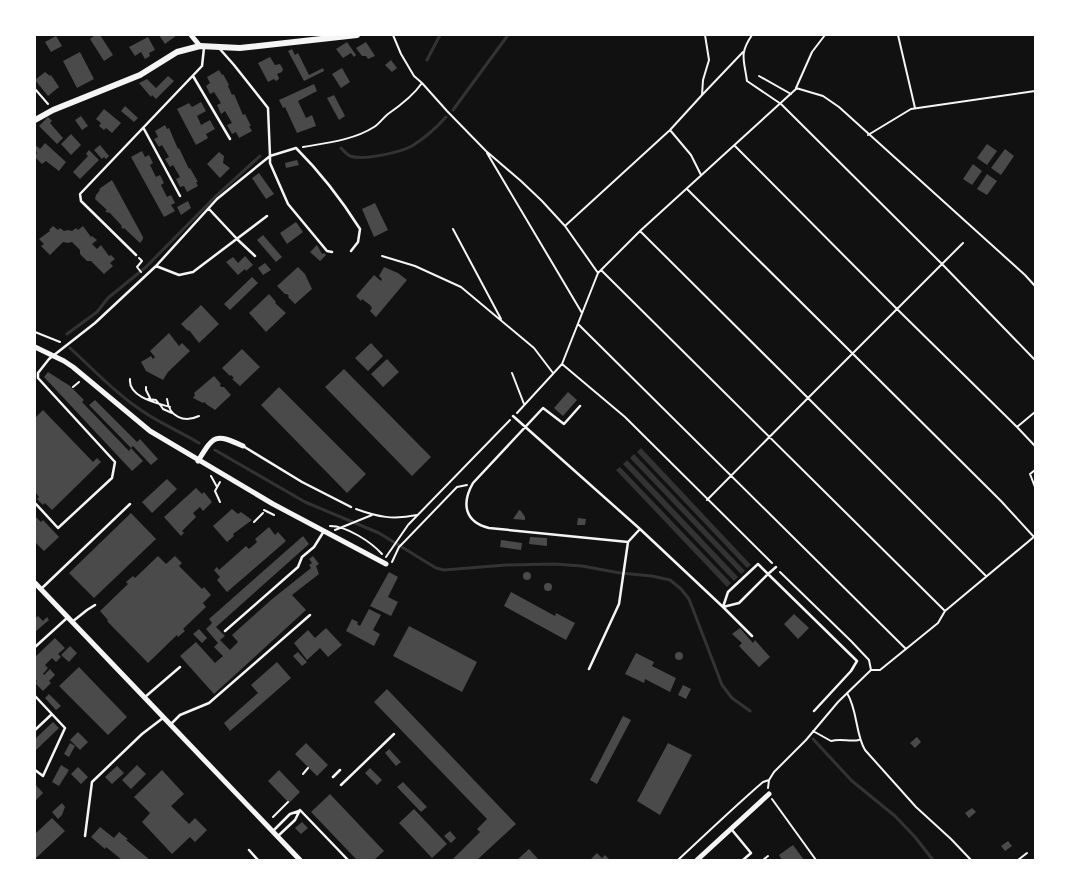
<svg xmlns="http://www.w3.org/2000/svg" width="1070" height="895" font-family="'Crimson Pro',serif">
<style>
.water{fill:#333}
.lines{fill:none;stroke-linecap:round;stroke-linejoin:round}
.stream{stroke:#333;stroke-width:3}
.building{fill:#4a4a4a}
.path{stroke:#f5f5f5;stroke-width:2}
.service{stroke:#f5f5f5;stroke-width:2.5}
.minor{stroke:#f5f5f5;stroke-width:5}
.tertiary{stroke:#f5f5f5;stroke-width:6}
</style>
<rect width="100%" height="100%" fill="#111"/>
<path class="water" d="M641,448L751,565L747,568L637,452Z
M634,454L745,571L741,574L630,458Z
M627,460L738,577L734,581L623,464Z
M620,467L731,583L727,587L616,470Z"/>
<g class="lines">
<path class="stream" d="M427,60L440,35
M453,110L508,35
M341,148C344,151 347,155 350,156C363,161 401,152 412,146C425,138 436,128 446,117
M67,334L97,312L108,298L146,267L216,196L260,156
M70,348C92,368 113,391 138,408C157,422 179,431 199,443
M215,450L305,502L379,533L436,568L444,570L506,565L554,564L582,566L620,573L652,576L670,580L681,589L689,599L722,685L732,698L750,711
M813,739L852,781L895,816L915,837L933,860"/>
</g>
<path class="building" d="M95,35H100L113,55L104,61L90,39Z
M159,35H177L165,44Z
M56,36L62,46L51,52L45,42Z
M148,37L155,50L149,53L150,56L145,59L141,52L135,56L129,47Z
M347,42L356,55L354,57L351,53L343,58L336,49Z
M366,42L375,56L368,59L366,56H362L356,48Z
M292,49L295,55L298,53L309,75L323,68L324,71L304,81L288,51Z
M80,52L94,79L77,88L63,61Z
M270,57L275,65L280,64L283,69L282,72L277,74L279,78L278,80L276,81L274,79L268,82L258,63Z
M391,60L397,68L392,72L385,65Z
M342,68L350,82L341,88L332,74Z
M219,70L222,75L223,74L229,85L228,86L232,95L234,94L243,115L245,114L251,126H249L252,131L239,138L236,132L232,134L227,125L232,123L225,111L221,114L217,105L221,103L214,92L210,94L206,86L210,83L207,77Z
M45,72L50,76L51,75L59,87L48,96L35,80Z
M168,76L174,81L156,99L152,95L151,97L139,83L147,79L156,88Z
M314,84L317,91L298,101L306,118L312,115L316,126L297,133L285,107L283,108L279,100Z
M334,95L345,116L339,120L327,98Z
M201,102L206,111L197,116L199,120L201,125L210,120L215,129L206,134L208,138L196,145L177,109L189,103L192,107Z
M125,106L138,118L134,122L121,111Z
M104,109L121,123L112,133L106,128L104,130L99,126L101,123L96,119Z
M81,116L88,126L82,130L75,120Z
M48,117L52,121L50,123L63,138L57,144L39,126Z
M165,125L167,129L169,128L178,149L179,148L189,169L190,168L198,182H196L198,186L187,192L184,186L180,187L176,179L180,177L173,165L170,167L165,159L169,157L162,145L159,147L154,139L158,137L155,131Z
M71,134L81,145L71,155L61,144Z
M45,143L66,162L59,171L46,161L42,164L35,157L37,153L35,148L37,146L40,149Z
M987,144L997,151L987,165L977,158Z
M100,145L109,156L106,159L104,157L102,159L94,150Z
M1005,149L1014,156L1001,175L991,168Z
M89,150L99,160L80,179L73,172L88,156L86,154Z
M142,151L145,157L149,155L153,163L150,165L156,177L160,175L164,183L161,185L167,197L171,195L175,203L171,205L175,211L164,217L131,157Z
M219,152L224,156L223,163L230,168L220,178L207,164Z
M297,160L299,165L286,168L285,163Z
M973,164L982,171L972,185L963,179Z
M259,173L274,194L266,199L252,178Z
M987,174L997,181L987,195L977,189Z
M112,180L143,237V239L140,243L124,228L123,229L121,227L122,226L109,212L108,213L105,211L107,210L95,199L96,195L100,190L99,189Z
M188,201L191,208L181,215L177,207Z
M375,203L388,230L374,237L362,209Z
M296,222L303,232L287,244L280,233Z
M53,226L58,230L60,228L64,231L68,230L72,231L76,228L78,230L83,226L91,237L92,236L97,240L92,244L97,249L101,245L109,256L111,255L115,259L110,263L113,266L104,274L91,261H87L80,254V250L72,242L68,243L63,242L50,255L41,246L44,244L39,239L50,231L49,230Z
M263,235L282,257L276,262L257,240Z
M317,245L322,254L324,253L326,255L320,261L310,252Z
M245,256L253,265L246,271L245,269L238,275L226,262L233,257L238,263Z
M265,263L271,270L263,275L258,268Z
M298,267L305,274L312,289L295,304L288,297L289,296L287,294H285L277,286Z
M384,267L398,273L407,280L376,317L370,311L372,308L370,305L362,299L361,301L356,296L374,275L381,281L382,279L379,276Z
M252,277L258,283L230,310L224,304Z
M269,294L276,302L275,303L286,313L266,332L249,313Z
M201,305L219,324L199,343L189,330L188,331L181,324Z
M169,333L179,346L182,343L190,351L168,372L163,380L146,371L141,362L151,356L153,359L155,357L150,351Z
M371,343L383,356L368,371L355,358Z
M242,349L260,367L240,386L232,379L234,378L231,375L230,376L222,368Z
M387,359L399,372L383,387L371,374Z
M344,369L431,457L412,476L325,387Z
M48,372L70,386L84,400L82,402L129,451L131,448L143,461L132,471L44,377Z
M214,376L221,384L220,385L221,387H224L231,395L215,410L206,404L205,402L203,403L193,398L195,395L194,393Z
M279,387L366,474L347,493L261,405Z
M568,392L577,400L563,416L554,408Z
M95,400L137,442L140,439L158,459L151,465L133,446L131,448L89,405Z
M43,410L93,462L97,458L101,462L52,510L45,503L43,505L37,499L39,497L35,492V418Z
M167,479L177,489L152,513L142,502Z
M196,488L202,494L204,492L212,502L203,511L200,507L193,513L196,517L182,531L184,533L181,536L164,517Z
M232,509L238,514L241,512L252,520L233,534L234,536L227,542L213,526Z
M519,510L521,511L525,517V520L513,519Z
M131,513L156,539L94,598L69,573Z
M35,516L41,522L43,520L59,537L44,551L35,542Z
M578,518L586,519L585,525H577Z
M269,527L275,535L278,532L286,541L227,592L217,580L220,577L214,570L217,567L219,570L246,546L249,549L257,542L255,539Z
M303,536L309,544L216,627L225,636L220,640L230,650L238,642L232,635L271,600L311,568L309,565L312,563L309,559L313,556L319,564L316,566L319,574L292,595L306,610L214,694L180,656L196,642L215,663L223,656L214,647L218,643L206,629L212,623L209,619Z
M530,537L547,538V546L529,544Z
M501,540L522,543L521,550L500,547Z
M158,556L166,564L175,556L182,563L179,566L202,589L204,587L211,595L203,603L206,607L183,629L185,631L178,637L177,635L148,663L107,621L108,620L100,611L128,584L126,582L133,576L135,578Z
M523 576a4 4 0 1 1 8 0a4 4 0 1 1-8 0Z
M389,572L398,577L388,597L398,602L391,616L370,606Z
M544 587a4 4 0 1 1 8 0a4 4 0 1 1-8 0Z
M511,592L555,616L556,613L575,623L566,640L504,606Z
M369,609L381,615L373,630L380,634L374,646L346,631L352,619L358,622L357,624L360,626Z
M794,614L809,628L798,639L784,624Z
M38,616L43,621L47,617L49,620L35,632V618Z
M409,626L477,662L462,692L393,656Z
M326,628L342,645L328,657L320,648L307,660L294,643L308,630L315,638Z
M740,628L753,643L755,640L770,657L759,667L739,646L742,643L732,634Z
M199,629L207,638L202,643L193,634Z
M55,638L65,648L58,654L61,657L56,662L52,658L45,665L48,668L43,674L44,675L50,669L55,675L49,681L51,683L43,691L35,683L37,681L35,679V657Z
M70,646L77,653L69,662L61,655Z
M675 656a4 4 0 1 1 8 0a4 4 0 1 1-8 0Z
M298,652L307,662L302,666L293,656Z
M636,653L654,662L652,666L676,678L670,692L645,679L644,683L625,674Z
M277,662L291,678L230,731L224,723L258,693L251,685Z
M79,667L127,717L108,735L59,686Z
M683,685L691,689L686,699L678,695Z
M387,689L516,824L477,860H452L480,832L477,829L487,819L374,702Z
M49,694L61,706L56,710L45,698Z
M623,716L631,720L597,784L590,780Z
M53,722L59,728L35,751V739Z
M78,732L88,742L80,750L70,740Z
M917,737L921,742L915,748L910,743Z
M70,743L75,746L69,757L64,754Z
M306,743L328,765L317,776L295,754Z
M668,743L692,755L660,815L637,801Z
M389,749L401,762L396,766L385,753Z
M61,765L69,770L59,786L52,782Z
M137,765L146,774L131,789L122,780Z
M117,766L124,773L112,784L105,777Z
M78,767L88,777L81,784L71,774Z
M370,768L382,780L377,785L365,773Z
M162,770L184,794L171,806L189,824L195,818L207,830L195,842L190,837L172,854L142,822L150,813L134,797Z
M279,770L300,792L289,803L268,781Z
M403,782L427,807L421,812L397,787Z
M35,784L43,793L35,801Z
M330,794L384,851L374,860H357L311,812Z
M62,803L65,807L62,815L58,819L52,812Z
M972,808L976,812L969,818L965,813Z
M414,809L447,844L432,858L399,823Z
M52,818L65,831L35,859V834Z
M302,822L308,828L301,834L295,828Z
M100,827L114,838L119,832L128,839L126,840L150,860H122L106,847L105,849L91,837Z
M450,831L456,838L451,843L444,836Z
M1008,841L1012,846L1005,851L1001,846Z
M793,845L804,860H782L779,855Z
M529,849L539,860H517Z
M597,853L602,858L605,855L610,860H590Z"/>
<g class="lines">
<path class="path" d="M393,35L401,54L414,76L422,83L447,111L486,151L521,181L542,201L565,226L598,273L562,364
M752,35C739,54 744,59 747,81L781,104L942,264L963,243
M825,35L812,52L796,88L823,96L839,107L1025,275L1035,286
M898,35L915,108
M759,76L791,94
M35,89L48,104
M702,95L743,52
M670,130L691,155L701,175
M868,135L911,109L1035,91
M303,147C326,143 354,140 374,127C379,124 383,118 388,114C401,105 413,96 422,83
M487,153L582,313
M687,189L1001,501L1034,537
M566,225L670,130L702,95L703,80L709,60L705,35
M453,229L501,319
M640,231L808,398L897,309L735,146
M382,256L415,266L461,287L534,348L553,373
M139,258L142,261L137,267L141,272
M601,270L945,611
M598,273L640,231L796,89
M578,324L906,649
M35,332L60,342
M512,373L524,404
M130,379C128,397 157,403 170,407
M73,387L79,382
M146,387V390L150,398
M148,399L156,400L160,405
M167,399C169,417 184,423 199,416
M161,406L163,409L172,413
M1035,412L1017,427L1035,446
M517,413L562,364L625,417L772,563
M1017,427L897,309L942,264L1035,360
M1035,470L1030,474L1035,487
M211,476L217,487
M707,500L808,398L986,576
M220,502L215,491L220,482
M356,509C378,517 393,520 417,515
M264,510L274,515
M254,522L263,513
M330,526C347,526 371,542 382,554
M335,530L372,515
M386,557L408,525L510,420
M392,562L399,547L405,541L457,487L467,485
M780,572L851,641L869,660L871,670
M847,693C858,711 855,733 865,750L916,807L951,839L971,860
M813,731L831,741C841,738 849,742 859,740
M303,774L308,768
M768,788L769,780L774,772L806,740L838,702L871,670H880L938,623L945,611L1035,536
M772,799L816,860
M273,817L288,802
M678,860C706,834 734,807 763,782L769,780
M763,860L768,856
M1018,860L1027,853"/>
<path class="service" d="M193,76L230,139
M144,129L180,196
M209,209L238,240L255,256
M332,252L327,251L288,204L270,163V156L296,148C321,173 341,199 360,229L358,242L351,251
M136,255L81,201L80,194L202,66L204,48
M156,266L179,275L193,272L267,216
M580,406L564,424L543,408L473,483C461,504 465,522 489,528L628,542L640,529
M513,416L640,529L723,607L728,592L758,564L768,574L739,603L723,607L752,636
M243,446L302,482L351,507
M35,503L58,528L112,478L115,462L38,378V373L49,359L95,323L156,266L217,199L270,156L268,108L234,65L219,48
M776,567L768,574L857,661L851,671L814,711
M41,589L130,504
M72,622L87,610L95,605
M225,631L298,567L302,557L314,547L324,531
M35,647L67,618
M589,669L619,604L628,542
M35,696L65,728L43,776L35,770
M145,697L180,667
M171,724L180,715L209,703L310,615
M35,730L52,714
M333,777L340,770
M341,785L394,734
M300,810L348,860
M732,830L751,853L743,860
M273,831L290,814L299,811
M85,836L92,782L142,734L163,718
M278,836L295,820L300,810
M249,850L258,860"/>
<path class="minor" d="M191,35L200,46
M35,347L64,361L73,367L150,431L273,504L386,564
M198,461C214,435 215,433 243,446
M35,583L300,860
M697,860L769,794"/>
<path class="tertiary" d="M35,120L53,110L140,75L177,52L200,46L240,48L357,35"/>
</g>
<rect width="1070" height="895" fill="none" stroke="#ffffff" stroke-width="72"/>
</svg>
